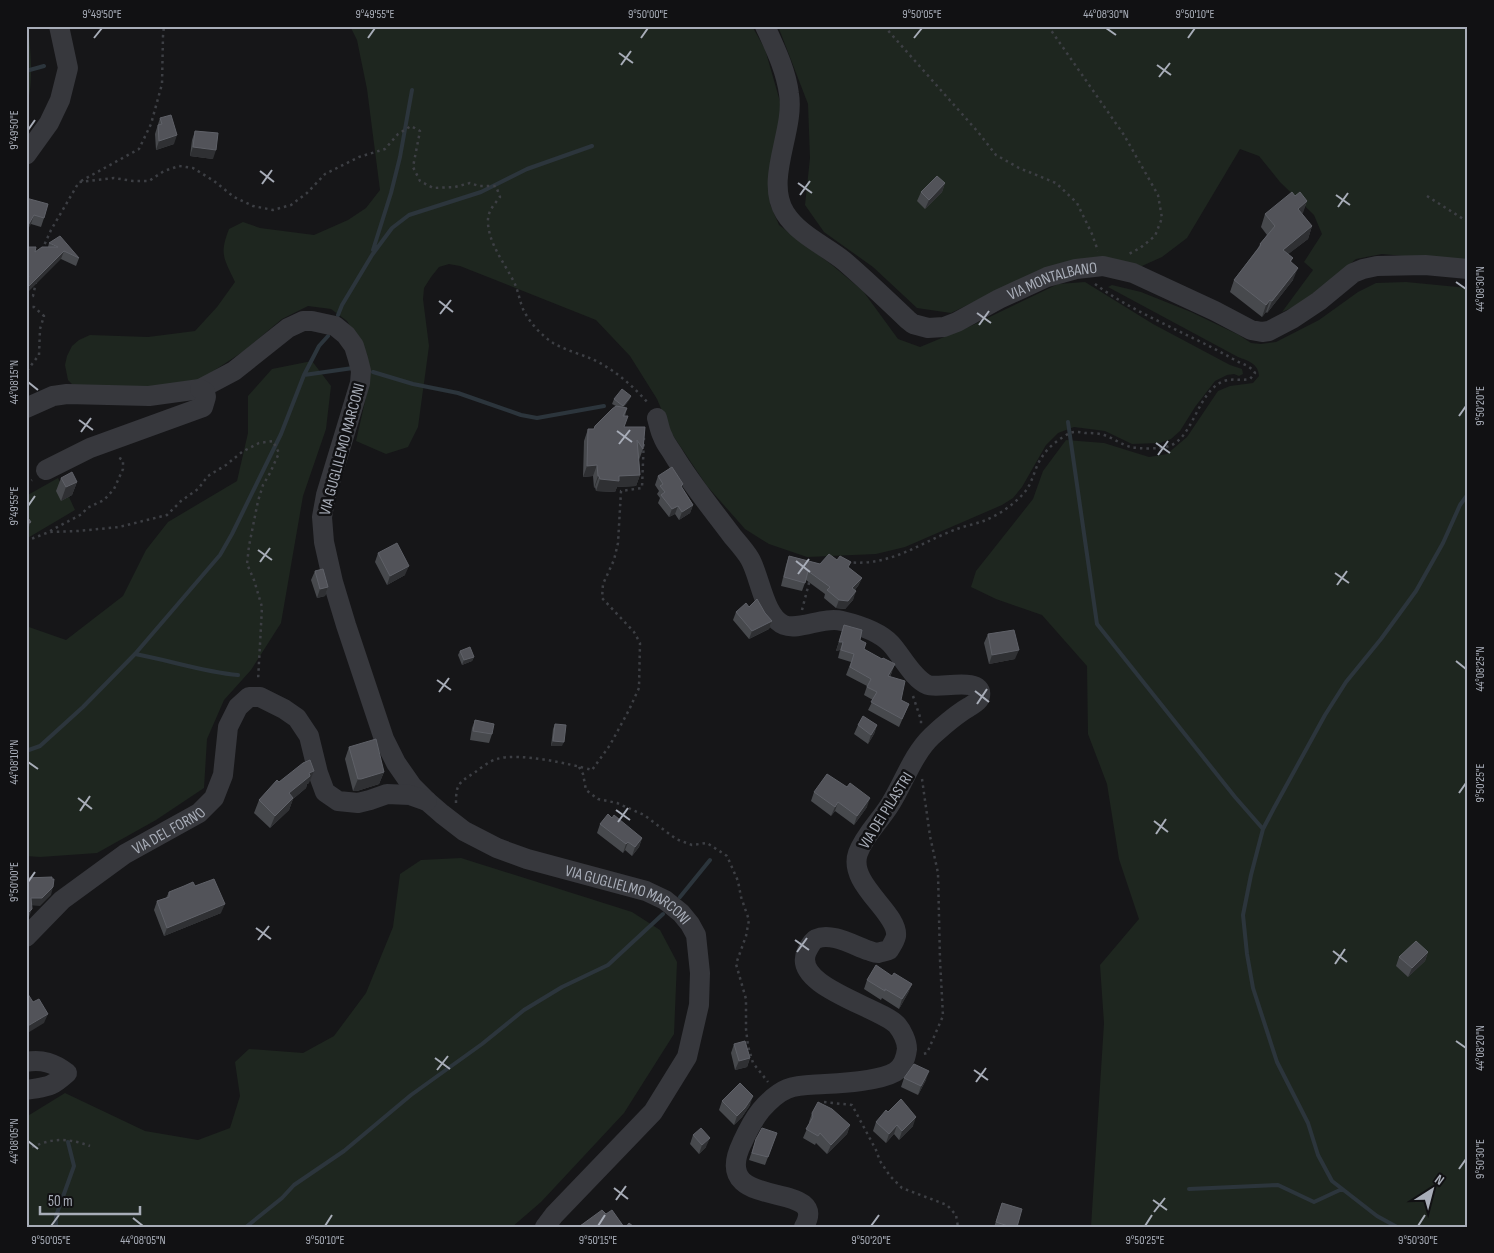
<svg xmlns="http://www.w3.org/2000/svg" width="1494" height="1253" font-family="'Sofia Sans Condensed',sans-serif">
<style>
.green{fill:#1e261f}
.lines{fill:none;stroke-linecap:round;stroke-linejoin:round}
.stream{stroke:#2c353c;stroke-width:4}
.path{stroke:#3d3f44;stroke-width:2.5;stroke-dasharray:2.5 4;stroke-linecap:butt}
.minor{stroke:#37383d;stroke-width:20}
.wall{fill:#47494d}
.shaded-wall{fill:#2f3033}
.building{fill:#525359;stroke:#5f6168}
.ticks{fill:none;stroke:#a8adb8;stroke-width:2}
.labels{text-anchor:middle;stroke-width:5;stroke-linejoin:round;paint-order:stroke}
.street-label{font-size:16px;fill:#a8adb8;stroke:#111113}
.neatline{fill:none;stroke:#a8adb8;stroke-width:2}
.ticks-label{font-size:12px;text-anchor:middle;fill:#a8adb8}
</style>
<rect width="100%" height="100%" fill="#161618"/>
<path class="green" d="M26,26H28C31,55 34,82 26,110Z
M350,26H752L765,49L783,112L771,160L770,204L779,225L832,265L863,291L898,339L920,347L973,325L1058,284L1085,282L1153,324L1230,365L1242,369L1243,374L1239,376L1234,374L1227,375L1215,381L1195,407L1180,431L1171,439L1160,443L1132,444L1105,431L1074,427L1058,433L1046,445L1022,487L1013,498L1002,505L905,547L876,554L807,557L769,544L745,529L707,486L672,434L657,399L630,356L596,320L460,266L449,264L439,267L431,277L424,288L423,299L429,346L418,427L408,447L386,454L356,441L369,384L367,354L347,321L331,309L308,306L282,319L244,351L198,381L156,386H77L72,384L68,380L65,365L67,356L72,346L79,340L90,335L148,337L195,331L217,307L235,282C224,258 219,255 229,229L243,222L260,228L314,235L348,220L366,208L380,190L367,89L357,40Z
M778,26H1468V262L1382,254L1356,259L1307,301L1282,312L1313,270L1304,262L1322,234L1314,215L1280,182L1259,156L1240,149L1187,238L1162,257L1133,270L1042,269L951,313L917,308L873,267L824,232L805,205L810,158L808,104Z
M1406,282L1468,288V1227H1091L1104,1023L1100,965L1139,919L1119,859L1107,784L1088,734L1087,666L1042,615L996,599L971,587L976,571L1033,499L1043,471L1066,440L1104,443L1149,457L1167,454L1187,437L1218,391L1230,386L1253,383L1259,376C1258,363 1248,361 1238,357L1108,287L1112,285L1141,292L1191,312L1239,335L1251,343L1261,344L1276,342L1319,320L1358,292L1376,283Z
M312,361L331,386L326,429L303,496L281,623L251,670L224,700L207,739L204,788L156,820L97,853L40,857L26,856V626L66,640L123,596L146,550L168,522L237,481L248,433V396L272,369Z
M58,478L63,487L67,486L72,495L69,497L75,510L26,539V496Z
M461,858L632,912L660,930L677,962L674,1034L624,1113L541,1202L512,1227H26V1117L65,1093L145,1131L198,1140L230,1128L240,1096L235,1062L249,1049L303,1053L334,1036L366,993L393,927L400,874L421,860Z"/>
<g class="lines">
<path class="stream" d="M26,71L44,66
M373,250L391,193L400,157L412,90
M338,315L342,305L372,255L392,228L409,215L481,192L527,169L592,146
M373,372L413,384L458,393L521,415L537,418L604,406
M304,375L353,368
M1068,422L1097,624L1235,797L1263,829
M135,654C169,660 203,672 238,675
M26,751L40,746L83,707L135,654L220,555L232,534L281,434L304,375L319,346L328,336
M680,897L710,860
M1189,1189L1278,1185L1314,1202L1342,1189
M56,1227V1216L74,1166L68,1142
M246,1227L282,1198L294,1185L344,1151L411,1095L482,1044L524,1010L562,987L608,965L663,914
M1397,1227L1377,1216L1332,1181L1318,1155L1308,1123L1277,1062L1253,988L1247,954L1243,915L1251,875L1263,829L1274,808L1325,715L1346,682L1381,639L1416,591L1443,543L1460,505L1468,494"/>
<path class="path" d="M884,26L978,132L996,155L1019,168L1056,183L1077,203L1092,234L1098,251
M1048,26L1124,135L1158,195L1162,218L1155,236L1140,248L1127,255
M81,181L139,149L151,124L162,84L163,36L164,26
M1427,196L1468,222
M42,250L51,230L79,182L114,178L133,181H149L164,171L179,166L193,168L214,181L234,197L253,206L273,210L291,205L307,193L325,174L359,157L385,149L398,134L411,126L420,131L413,167L420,181L433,188L455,187L470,183L479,186H496L500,197C493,206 487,212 488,224C490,245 503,261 513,280C518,289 519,299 523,309C529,322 541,335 553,343C565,350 580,354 592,359C614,369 633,386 649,404
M26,297L33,296L36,282
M26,307H34L44,316L40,329L39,355L26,372
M26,484L32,480
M50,531L82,514L87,508L104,500L114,489L123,469V460L116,456
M26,541L49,532L78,531L119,527L167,515L181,501L198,489L208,476L226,465L242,452L259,443L273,441L279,453L270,473L263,485L258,501L249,546L247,564L254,580L262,607L258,681
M847,562C889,567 918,544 954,530C964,526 976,524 986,520C1000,514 1013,505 1023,494C1033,484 1034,468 1042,457C1048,447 1060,438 1070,433C1075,431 1080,432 1085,433C1091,433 1098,433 1104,435C1113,438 1122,445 1131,447C1139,449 1161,449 1169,446C1194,438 1197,391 1224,381C1233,378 1241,381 1250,379L1255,373C1250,365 1241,364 1233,359C1188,333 1137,315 1095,284
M802,610L810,579
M913,696L921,720V724
M579,767L583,774L586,790L598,799L617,803L644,815L676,839L692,845L707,843L727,856L738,881L741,897L749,920L746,936L736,964L746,999V1029L748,1046L753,1063L768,1082
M922,779L930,836L938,873L940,960L943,1016L927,1053L923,1054
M456,803C456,785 458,783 474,773C481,768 489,761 497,759C519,752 570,764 592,770L610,745L629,710L639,688L640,643L634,632L602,598L603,584L614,560L618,543L621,491L642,488L644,437
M824,1102L852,1105L876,1150L880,1161L890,1176L902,1188L947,1205L956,1215L958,1227
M26,1150C50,1138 65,1137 90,1146"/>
<g class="minor">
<path id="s1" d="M765,26C775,48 786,70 789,94C795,131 764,179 785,213C799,235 824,245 844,261C866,280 887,300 908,320L913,324L928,328L944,327L957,322L999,299L1047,277L1076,269L1103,266L1133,273L1215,311L1251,330L1262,332L1269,331L1292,319L1319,301L1353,273L1363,269L1377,266L1425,265L1468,269"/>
<path d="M26,155L49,123L60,100L68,68L59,26"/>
<path id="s2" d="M26,408L53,396L67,394L149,396L200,389L234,371L288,328L303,321H312L335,326L346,335L354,346L358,359L361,371L360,383L326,495L322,517L324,542L333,582L346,625L384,739L396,763L412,786L427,801L442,814L464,831L497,848L527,859L646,891L665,900L681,913L690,924L696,935L700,973L699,1005L687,1057L653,1112L554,1215L545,1227"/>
<path d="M657,418C659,425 660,432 663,437C665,443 670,449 673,454C691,484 713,510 733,537C739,544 746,552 750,559C760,576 764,617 784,625C799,631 824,616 842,621C859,625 879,631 891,644C902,656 913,679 928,685C938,689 984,676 980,696C979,702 973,704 969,707C955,715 944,725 932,736C913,754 904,782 891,803C881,820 865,834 858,853C847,884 899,913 896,936C895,941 892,945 889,950C885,951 881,952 878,953C874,953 871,951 867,950C853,945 831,932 816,939C812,941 809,947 807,951C790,986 880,1007 897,1025C902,1031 907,1041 907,1049C906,1057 903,1067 895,1072C879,1081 844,1083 825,1084C813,1085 799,1084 787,1089C777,1093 768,1102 761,1110C753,1120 747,1132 742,1143C707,1215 832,1177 804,1227"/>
<path d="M46,470L90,448L203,407L206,397L205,392L200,389"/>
<path id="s3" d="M26,937L62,900L125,854L199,813L214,798L223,775L228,727L238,707L249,697H260L284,709L297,718L309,736L318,773L325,792L338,801L358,803L370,800L387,794L410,795L427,801"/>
<path d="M26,1062C42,1059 54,1063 67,1073C49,1089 48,1086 26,1090"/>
</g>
</g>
<path class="wall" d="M160,118L174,144L156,150L155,134Z
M195,131L213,159L190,156L192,140Z
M945,183L942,192L925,209L917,201L921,192Z
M1295,196L1307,201L1302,214L1312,226L1308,239L1288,254L1293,258L1291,262L1293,280L1267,313L1266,312L1262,317L1230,292L1234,280L1258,248L1260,244L1267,235L1261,227L1265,214Z
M26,198L44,218L41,227L31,224Z
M49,243L79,258L76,266L61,259L35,252L48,247Z
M631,396L629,400L623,408H627L625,416L624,427H645L643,449L639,460L640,475L636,486L617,487L615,492L596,491L595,487L594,488L593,476L583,477L584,441L588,429H594L595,426L616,406L612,404L614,399Z
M658,476L682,488L693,505L690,513L679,520L675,514L669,517L658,503L660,498L657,494L659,491L655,485Z
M61,478L77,482L72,495L61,501L56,491Z
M378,553L405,575L387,585L375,562Z
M789,556L820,564L837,560L849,568L862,578L858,586L855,590L853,600L845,609L836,608L824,598L825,594L806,580L802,591L781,586L786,565Z
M315,571L328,587L325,596L317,598L311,580Z
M749,607L765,613L772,621L769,629L749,639L733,620L736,612Z
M844,625L860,640L864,649L892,672L890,677L901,700L909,704L899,727L868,710L873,700L864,695L867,686L846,675L851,662L838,658L840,650L836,651Z
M988,634L1015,659L989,664L984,643Z
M460,651L474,657L472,661L462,665L458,655Z
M475,720L492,734L489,743L470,740L472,728Z
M555,724L562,746H551L553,729Z
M858,725H877L874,734L868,744L854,734Z
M349,747L384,772L379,784L357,791H353L345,759Z
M279,782L309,783L307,784L306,788L293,799L289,810L270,828L254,813L259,800Z
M814,792L867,807L854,825L835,811L831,816L811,801Z
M612,818L642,838L639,847L632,856L625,850L623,853L597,833L600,824Z
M195,886L221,913L164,936L154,910L157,901L166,898L169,892Z
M1428,952L1425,961L1408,977L1396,966L1399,957Z
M892,976L912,984L908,993L899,1009L882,998L881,1000L864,989L867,980Z
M734,1044L750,1058L747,1067L735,1070L731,1053Z
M904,1078L926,1080L918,1095L901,1087Z
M722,1101L750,1105L742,1117L734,1125L719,1110Z
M888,1112L913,1126L899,1140L894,1134L886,1143L873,1131L876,1122Z
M812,1113L850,1125L847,1134L827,1154L816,1143L815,1145L803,1138L809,1124V1122Z
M777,1133L765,1165L749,1160L756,1139Z
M693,1135L706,1147L699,1154L690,1144Z
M1002,1203L1017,1227H994Z"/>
<path class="shaded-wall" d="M177,135L174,144L156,150L159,141Z
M193,147L216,150L213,159L190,156Z
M945,183L942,192L925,209L929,200Z
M1307,201L1303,213L1293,221L1298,209Z
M34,215L31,224L26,233V229Z
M1312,226L1308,239L1278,262L1283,250Z
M64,251L61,259L26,294V289Z
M1298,268L1293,280L1267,313L1272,301Z
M26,276H29L26,284Z
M1270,300L1266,312L1262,317L1266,305Z
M631,396L629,400L621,411L623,406Z
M597,465L593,476L583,477L587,466Z
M640,475L636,486L617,487L615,492L596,491L600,479L619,476Z
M598,476H599L595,487L594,488Z
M77,482L72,495L61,501L66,487Z
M693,505L690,513L679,520L682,512Z
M678,506L675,514L669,517L672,509Z
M31,522L26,535V525Z
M409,566L405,575L387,585L390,576Z
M862,578L858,586L849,597L852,588Z
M328,587L325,596L317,598L320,589Z
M856,591L853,600L845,609L836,608L839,600Z
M772,621L769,629L749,639L752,631Z
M839,642H843L840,650L836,651Z
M1019,650L1015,659L989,664L992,655Z
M474,657L472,661L462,665L464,660Z
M895,664L892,672L885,685L888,676Z
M877,725L874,734L868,744L871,735Z
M553,741L564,742L562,746H551Z
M314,771L309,783L307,784L306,788L293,799L289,810L270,828L275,816L289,793L309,773Z
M384,772L379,784L357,791H353L358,779Z
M870,798L867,807L854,825L857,816Z
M838,802L835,811L831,816L835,807Z
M642,838L639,847L632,856L635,847Z
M628,842L625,850L623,853L626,844Z
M53,887L51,895L40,906L28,905L31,898Z
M225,904L221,913L164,936L167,928Z
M32,909L29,917L26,920V915Z
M1428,952L1425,961L1408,977L1412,968Z
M912,984L908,993L899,1009L902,999Z
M48,1014L44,1023L26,1034V1027Z
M750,1058L747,1067L735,1070L739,1061Z
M929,1071L926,1080L918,1095L921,1086Z
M753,1096L750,1105L742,1117L734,1125L737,1116Z
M916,1117L913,1126L899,1140L902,1131Z
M850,1125L847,1134L827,1154L831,1145Z
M897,1125L894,1134L886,1143L889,1134Z
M710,1138L706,1147L699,1154L702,1145Z"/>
<path class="building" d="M171,115L177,135L159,141L158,125L162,124L160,118Z
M195,131L218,133L216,150L193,147Z
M937,176L945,183L929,200L921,192Z
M1292,192L1295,196L1300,192L1307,201L1298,209L1312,226L1283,250L1293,258L1290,261L1298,268L1272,301L1270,300L1266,305L1234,280L1261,245L1260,244L1275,226L1265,214Z
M26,198L48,204L44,218L34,215L26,229Z
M60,236L79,258L64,251L26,289V285L29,276H26V247H36L35,252L42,247H58L49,243Z
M622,389L631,396L623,406L614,399Z
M616,406L627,408L623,416H628L624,427H645L643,449L637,440L640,475L619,476V481L600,479L599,476H598L597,465L587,466L588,429H594L595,426L612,409Z
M672,467L683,484L681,486L693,505L682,512L678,506L672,509L661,495L665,492L660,486L663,484L658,476Z
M72,472L77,482L66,487L61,478Z
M26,515L31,522L26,525Z
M397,543L409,566L390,576L378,553Z
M829,554L837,560L840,556L851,562L848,567L862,578L852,588L856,591L848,601L839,600L827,590L830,587L808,571L805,583L784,577L789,556L820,564Z
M323,569L328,587L320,589L315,571Z
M757,599L765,613L772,621L752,631L736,612L746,603L749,607Z
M844,625L862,630L860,640L866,643L864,649L882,659L883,658L895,664L888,676L905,681L901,700L909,704L902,719L871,702L877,692L867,687L871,679L850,667L854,654L841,650L843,642H839Z
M1014,630L1019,650L992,655L988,634Z
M470,647L474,657L464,660L460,651Z
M863,716L877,725L871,735L858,725Z
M475,720L494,724L492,734L473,731Z
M555,724L566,725L564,742L553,741Z
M376,739L384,772L361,779H358L349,747Z
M310,760L314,771L309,773L310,776L289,793L293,798L275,816L259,800L277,780L279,782L303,763Z
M827,774L847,787L850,783L870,798L857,816L838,802L835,807L814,792Z
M608,814L612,818L614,815L642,838L635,847L628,842L626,844L600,824Z
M52,877V879H54L53,887L42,898H31L32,909L26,915V878Z
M214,879L225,904L167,928L157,901L169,897V892L184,886L193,882L195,886Z
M1416,941L1428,952L1412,968L1399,957Z
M876,965L892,976L894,973L912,984L902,999L885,989V991L867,980Z
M26,991L33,1002L39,999L48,1014L26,1027Z
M745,1041L750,1058L739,1061L734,1044Z
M914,1064L929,1071L921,1086L904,1078Z
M740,1083L753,1096L745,1108L737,1116L722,1101Z
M901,1099L916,1117L902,1131L897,1125L889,1134L876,1122L886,1110L888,1112Z
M818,1102L832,1109L850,1125L831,1145L820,1133L818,1136L806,1129L813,1117L812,1113Z
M701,1128L710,1138L702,1145L693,1135Z
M762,1128L777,1133L768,1157L752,1153L756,1139Z
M1002,1203L1022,1209L1017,1227H1011L996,1222Z
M602,1210L606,1214L612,1210L624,1227H581L580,1226Z
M629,1223L634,1227H626Z"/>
<path class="ticks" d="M1106,28L1116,35M94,38L102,28M368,38L375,28M641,38L648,28M914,38L922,28M1188,38L1195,28M619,53L633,63M621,65L631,51M1157,65L1171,75M1159,77L1170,63M28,130L35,120M260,171L274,182M798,183L812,193M262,184L272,170M800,195L810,181M1336,195L1350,205M1338,207L1348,193M1456,282L1466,289M439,301L453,312M977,313L991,323M440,314L451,300M979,325L989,311M28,382L38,390M1459,416L1466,406M79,420L93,430M617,431L632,442M81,432L91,418M1156,443L1170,453M619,444L630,430M1158,455L1168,441M28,506L35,496M258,550L272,560M796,561L810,572M260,562L270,548M1335,573L1349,583M798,574L809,559M1337,585L1347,571M1456,661L1466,669M437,680L451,690M975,691L989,702M439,692L449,678M977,704L987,689M28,762L38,769M1459,793L1466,783M78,798L92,809M616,810L630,820M80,811L90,796M1154,821L1168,832M618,822L628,808M1156,834L1166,819M28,882L35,872M256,928L271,939M258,940L269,926M795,940L809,950M1333,951L1347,962M797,952L807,938M1335,964L1345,949M1456,1041L1466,1048M435,1058L450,1069M437,1070L448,1056M974,1070L988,1080M976,1082L986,1068M28,1141L38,1149M1459,1169L1466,1159M614,1188L628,1199M616,1200L626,1186M1153,1200L1167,1210M1154,1212L1165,1198M133,1218L143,1226M51,1226L59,1215M325,1226L332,1215M598,1226L605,1215M871,1226L879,1215M1145,1226L1152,1215M1418,1226L1425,1215"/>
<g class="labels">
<g class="street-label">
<text dy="6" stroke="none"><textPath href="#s1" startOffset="514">VIA MONTALBANO</textPath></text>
<text transform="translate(341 449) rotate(-75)" y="6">VIA GUGLILEMO MARCONI</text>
<text transform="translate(885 810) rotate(-58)" y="6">VIA DEI PILASTRI</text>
<text dy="6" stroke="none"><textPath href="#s3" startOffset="179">VIA DEL FORNO</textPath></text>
<text dy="6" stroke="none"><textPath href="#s2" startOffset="1071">VIA GUGLIELMO MARCONI</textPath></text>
</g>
</g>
<rect width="1494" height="1253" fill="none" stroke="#111113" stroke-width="55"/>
<g transform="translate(1432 1190) rotate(36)" stroke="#111113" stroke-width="4" paint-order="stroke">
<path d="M0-4L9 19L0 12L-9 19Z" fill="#a8adb8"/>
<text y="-8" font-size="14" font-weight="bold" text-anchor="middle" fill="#a8adb8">N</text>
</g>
<path d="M40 1206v8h100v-8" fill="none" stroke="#a8adb8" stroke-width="2.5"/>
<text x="48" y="1206" font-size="15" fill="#a8adb8" stroke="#111113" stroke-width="4" paint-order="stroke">50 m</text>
<rect x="28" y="28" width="1438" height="1198" class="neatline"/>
<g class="ticks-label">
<text x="102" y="18">9°49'50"E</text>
<text x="375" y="18">9°49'55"E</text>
<text x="648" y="18">9°50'00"E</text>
<text x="922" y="18">9°50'05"E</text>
<text x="1106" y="18">44°08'30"N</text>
<text x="1195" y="18">9°50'10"E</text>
<text transform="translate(14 130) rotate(-90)" y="4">9°49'50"E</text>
<text transform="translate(1480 289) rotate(-90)" y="4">44°08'30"N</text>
<text transform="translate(14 382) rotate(-90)" y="4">44°08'15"N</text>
<text transform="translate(1480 406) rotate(-90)" y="4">9°50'20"E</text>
<text transform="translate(14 506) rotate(-90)" y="4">9°49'55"E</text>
<text transform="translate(1480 669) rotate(-90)" y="4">44°08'25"N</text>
<text transform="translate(14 762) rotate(-90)" y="4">44°08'10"N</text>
<text transform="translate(1480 783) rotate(-90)" y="4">9°50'25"E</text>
<text transform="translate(14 882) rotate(-90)" y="4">9°50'00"E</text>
<text transform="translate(1480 1048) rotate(-90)" y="4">44°08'20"N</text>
<text transform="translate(14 1141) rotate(-90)" y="4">44°08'05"N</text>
<text transform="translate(1480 1159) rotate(-90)" y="4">9°50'30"E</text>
<text x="51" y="1244">9°50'05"E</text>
<text x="143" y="1244">44°08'05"N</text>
<text x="325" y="1244">9°50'10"E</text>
<text x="598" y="1244">9°50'15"E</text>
<text x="871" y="1244">9°50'20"E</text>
<text x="1145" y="1244">9°50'25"E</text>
<text x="1418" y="1244">9°50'30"E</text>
</g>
</svg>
